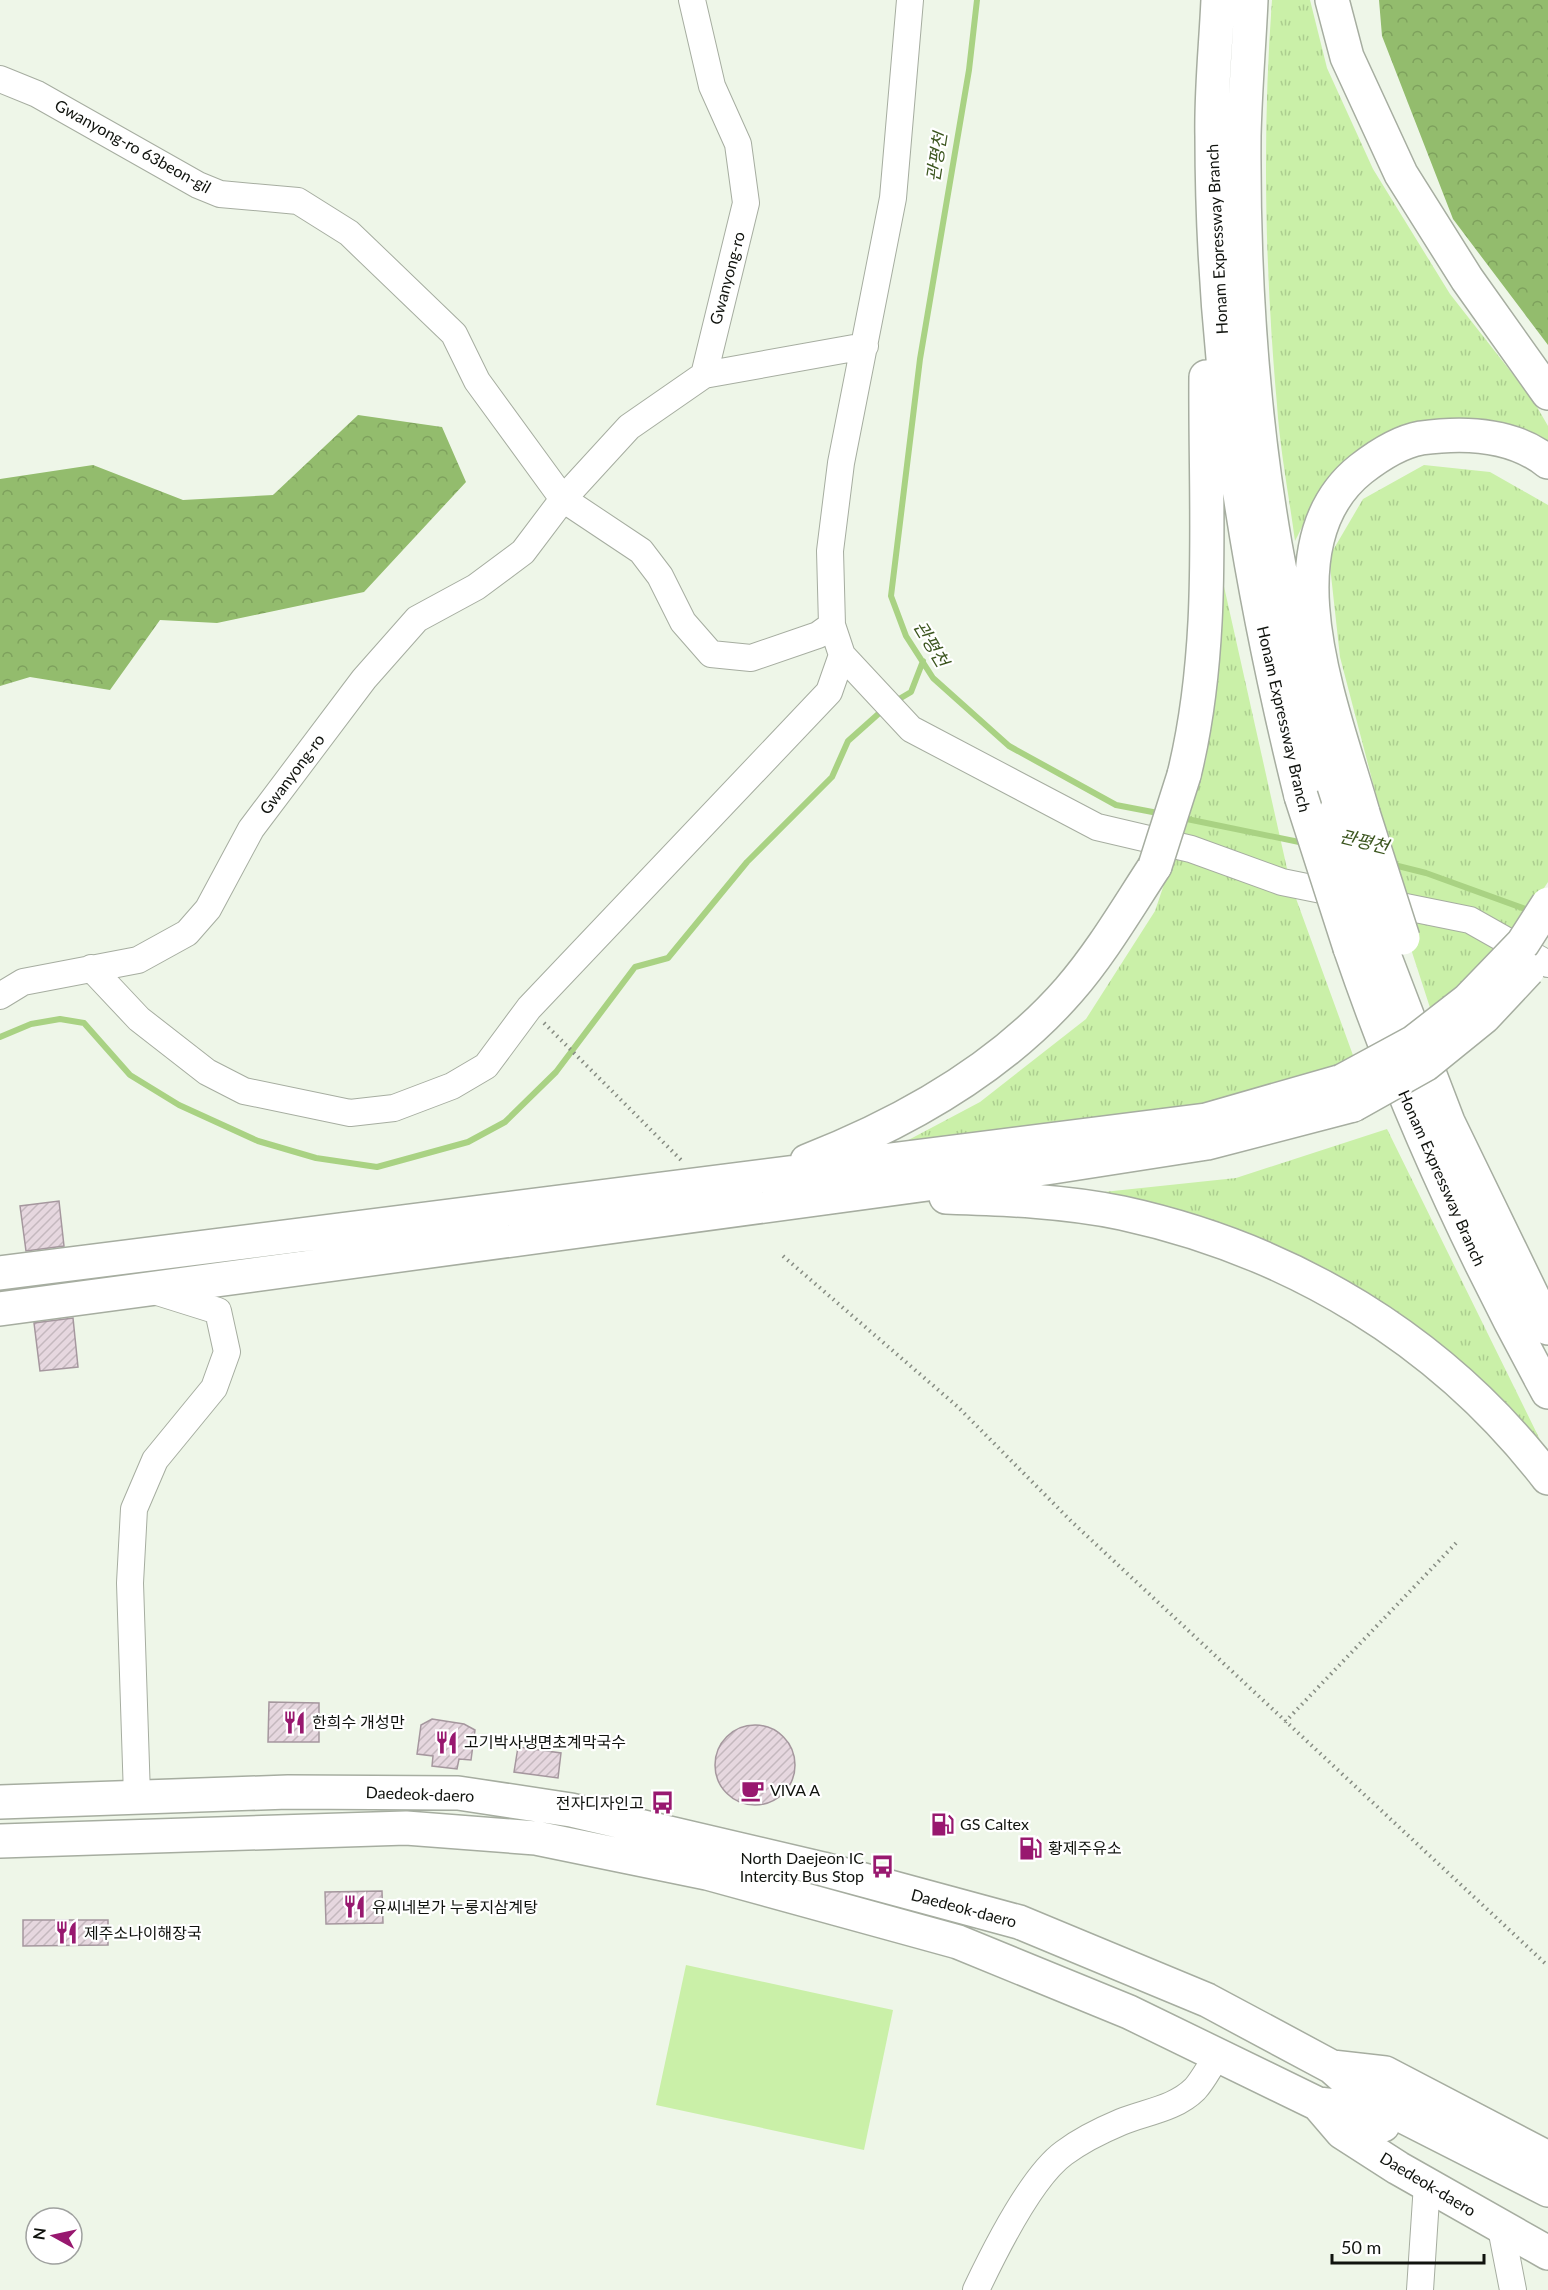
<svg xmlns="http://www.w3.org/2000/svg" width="1548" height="2290" font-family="Lato,'Noto Sans KR',sans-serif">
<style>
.grass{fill:url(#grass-tufts)}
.forest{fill:url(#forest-crowns)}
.green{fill:#caf0a8}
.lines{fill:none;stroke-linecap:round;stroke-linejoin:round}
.stream{stroke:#a9d283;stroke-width:6}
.building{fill:url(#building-hatch);stroke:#a5979e;stroke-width:1.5}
.minor-casing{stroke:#a6ada0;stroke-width:28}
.major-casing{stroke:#a6ada0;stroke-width:36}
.highway-casing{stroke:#a6ada0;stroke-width:36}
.path{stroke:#878d83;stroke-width:4;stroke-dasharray:1.5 4.5;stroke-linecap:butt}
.minor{stroke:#fff;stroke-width:26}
.major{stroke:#fff;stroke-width:33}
.highway{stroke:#fff;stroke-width:33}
.highway-bridge-casing{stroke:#a6ada0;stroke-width:36;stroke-linecap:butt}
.highway-bridge{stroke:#fff;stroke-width:33}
.labels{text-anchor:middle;stroke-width:4.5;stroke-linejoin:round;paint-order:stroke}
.street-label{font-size:16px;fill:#10130e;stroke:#fff}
.poi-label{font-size:16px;fill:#10130e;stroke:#fff;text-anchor:start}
.water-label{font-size:18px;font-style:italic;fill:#3b551e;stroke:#fff}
</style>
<defs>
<pattern id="grass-tufts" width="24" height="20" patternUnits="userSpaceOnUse" patternTransform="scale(1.5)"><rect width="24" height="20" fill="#caf0a8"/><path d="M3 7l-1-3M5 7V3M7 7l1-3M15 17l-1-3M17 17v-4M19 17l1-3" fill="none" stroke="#accd8f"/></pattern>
<pattern id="forest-crowns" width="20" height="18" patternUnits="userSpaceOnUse" patternTransform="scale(1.5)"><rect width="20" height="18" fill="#93bc6d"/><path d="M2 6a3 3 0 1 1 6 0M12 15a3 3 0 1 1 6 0" fill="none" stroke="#7ea15d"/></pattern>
<pattern id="building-hatch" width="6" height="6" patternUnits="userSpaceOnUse" patternTransform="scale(1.5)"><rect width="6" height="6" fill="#e6d7df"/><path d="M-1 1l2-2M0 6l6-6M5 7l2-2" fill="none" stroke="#c4b8be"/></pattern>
</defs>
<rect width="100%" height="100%" fill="#eef6e8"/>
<path class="grass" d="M1272,0H1310L1327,68L1373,169L1450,294L1533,400L1548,426V458L1498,431L1371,447L1321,489L1295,541C1289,496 1280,450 1277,405C1265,271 1262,134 1272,0Z
M1424,465L1490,472L1548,505V882L1512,936L1404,902L1340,657L1329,557L1363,499Z
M1223,582L1290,882L1354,1058L1281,1086L1202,1109L882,1154L980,1102L1086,1019L1155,911L1206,760Z
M1399,912L1469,926L1502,951L1434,1020Z
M1387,1129L1548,1456L1458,1366L1094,1193L1236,1178Z"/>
<path class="forest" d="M1379,0H1548V345L1453,219L1382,36Z
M358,415L442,427L466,482L364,592L217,623L160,620L110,690L30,677L0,686V479L93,465L183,500L273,495Z"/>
<path class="green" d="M686,1965L893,2010L864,2150L656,2105Z"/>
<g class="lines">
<path class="stream" d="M977,0L969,70L920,359L891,596L906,636L933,678L1009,746L1116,805L1163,814
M894,702L911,692L923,661
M1182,818L1304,843
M1390,864L1426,873L1531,911
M0,1037L31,1024L60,1019L84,1023L130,1075L179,1105L258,1141L316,1158L377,1167L468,1142L505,1122L556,1072L635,967L668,958L747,862L832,777L848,741L885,708"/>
</g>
<path class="building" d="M59,1201L64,1246L26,1251L20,1206Z
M73,1318L78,1367L40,1371L34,1323Z
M269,1702L319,1703V1742H268Z
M432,1719L464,1724L475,1730L471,1760L459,1759L457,1769L432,1766L433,1756L417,1754L421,1725Z
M715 1765a40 40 0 1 1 80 0a40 40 0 1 1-80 0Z
M518,1747L561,1753L558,1778L514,1772Z
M382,1891L383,1923L326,1924L325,1892Z
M23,1920H108V1945L23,1946Z"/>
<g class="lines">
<defs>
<path id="minor" d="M692,0L712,86L738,144L746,203L704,375
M0,79L37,94L198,185L220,194L298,201L349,233L454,334L477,381L563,499L641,551L660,576L683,622L711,654L751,658L818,635L832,625
M842,655L911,729L1097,827L1191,849L1282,882L1470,920L1548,964
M91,968L139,1019L207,1072L244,1091L350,1113L394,1108L452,1086L486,1066L529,1008L829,692L842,655L832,625L830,551L841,463L893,198L910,0
M0,996L23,982L138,960L187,933L208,909L251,829L364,679L417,619L476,587L523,552L563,499L629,427L704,375L865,346
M137,1796L130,1583L134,1509L155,1460L214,1388L227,1352L218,1311L151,1290
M1501,2228L1513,2290
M976,2290C994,2252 1031,2177 1064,2153C1080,2141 1102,2130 1121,2122C1145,2112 1175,2109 1195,2089C1204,2079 1210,2066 1218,2055
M1420,2290L1427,2184"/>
<path id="major" d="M0,1802L288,1792L458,1793L571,1810L823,1869L1019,1922L1207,2000L1332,2067L1367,2098L1548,2190
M0,1841L406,1828L536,1838L707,1873L958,1942L1129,2012L1318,2104L1353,2108L1383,2125
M1332,2067L1385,2073L1548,2158
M1318,2104L1342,2132L1398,2168L1548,2253"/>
<path id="highway" d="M1218,0C1216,45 1211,91 1212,136C1212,361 1247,578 1301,796
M1251,0C1249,45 1245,91 1244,136C1243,270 1252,412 1275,544C1291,633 1313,721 1337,809
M1332,0L1347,57L1401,174L1467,279L1548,393
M1184,775C1216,645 1205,510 1206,377
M1363,813C1336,716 1264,546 1361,469C1379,455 1399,442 1421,438C1464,432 1513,434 1548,462
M1379,942L1448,1122L1548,1328
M1350,948C1403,1103 1469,1248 1548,1392
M807,1161C904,1123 1000,1069 1069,990C1102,952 1128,907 1155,866
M946,1197C1005,1199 1064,1201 1122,1213C1292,1250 1442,1340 1548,1478
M0,1273L1206,1120L1342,1081
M0,1309L1053,1167L1207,1143L1353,1105"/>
</defs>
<use href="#minor" class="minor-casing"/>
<use href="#major" class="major-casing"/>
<use href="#highway" class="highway-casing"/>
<path class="path" d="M544,1023L681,1160
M783,1256L958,1407L1072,1522L1548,1966
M1285,1722L1458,1541"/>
<use href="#minor" class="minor"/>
<use href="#major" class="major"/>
<use href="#highway" class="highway"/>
<defs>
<path id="highway-bridge" d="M1301,796L1350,948
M1337,809L1379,942
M1363,813L1403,938
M1155,866L1184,775
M1342,1081L1414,1042L1468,1000L1523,943L1548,904
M1353,1105L1426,1064L1484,1017L1528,970"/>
</defs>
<use href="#highway-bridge" class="highway-bridge-casing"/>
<use href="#highway-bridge" class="highway-bridge"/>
</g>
<defs>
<symbol id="restaurant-bare" viewBox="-9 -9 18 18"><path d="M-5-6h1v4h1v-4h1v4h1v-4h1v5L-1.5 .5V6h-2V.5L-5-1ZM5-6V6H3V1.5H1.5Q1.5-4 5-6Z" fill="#98186f" stroke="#fff" stroke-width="2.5" paint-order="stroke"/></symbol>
<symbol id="cafe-bare" viewBox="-9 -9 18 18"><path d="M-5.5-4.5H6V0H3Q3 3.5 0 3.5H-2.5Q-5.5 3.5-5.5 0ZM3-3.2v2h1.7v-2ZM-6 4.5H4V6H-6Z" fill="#98186f" stroke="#fff" stroke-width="2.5" paint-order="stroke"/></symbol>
<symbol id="bus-bare" viewBox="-9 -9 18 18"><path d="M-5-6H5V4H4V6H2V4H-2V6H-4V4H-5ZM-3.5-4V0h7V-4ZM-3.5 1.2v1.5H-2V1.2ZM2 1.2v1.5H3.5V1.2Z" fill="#98186f" stroke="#fff" stroke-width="2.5" paint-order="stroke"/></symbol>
<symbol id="fuel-bare" viewBox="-9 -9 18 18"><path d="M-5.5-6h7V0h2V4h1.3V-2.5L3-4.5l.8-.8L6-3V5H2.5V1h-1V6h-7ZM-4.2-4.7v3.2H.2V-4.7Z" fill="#98186f" stroke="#fff" stroke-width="2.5" paint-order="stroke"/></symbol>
</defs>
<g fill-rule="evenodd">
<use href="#restaurant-bare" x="278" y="1706" width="33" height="33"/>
<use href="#restaurant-bare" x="430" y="1726" width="33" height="33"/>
<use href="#cafe-bare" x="736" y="1774" width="33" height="33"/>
<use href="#bus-bare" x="646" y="1786" width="33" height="33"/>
<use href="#fuel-bare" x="926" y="1808" width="33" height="33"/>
<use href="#fuel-bare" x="1014" y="1832" width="33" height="33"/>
<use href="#bus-bare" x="866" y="1850" width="33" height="33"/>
<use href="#restaurant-bare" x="338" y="1890" width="33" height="33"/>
<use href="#restaurant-bare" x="50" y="1916" width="33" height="33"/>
</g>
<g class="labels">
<g class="street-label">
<text transform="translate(133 146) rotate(29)" y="6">Gwanyong-ro 63beon-gil</text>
<text transform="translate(1217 239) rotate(-93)" y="6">Honam Expressway Branch</text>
<text transform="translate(727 278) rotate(-75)" y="6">Gwanyong-ro</text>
<text transform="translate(1284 719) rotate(77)" y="6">Honam Expressway Branch</text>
<text transform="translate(292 774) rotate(-53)" y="6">Gwanyong-ro</text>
<text transform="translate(1442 1178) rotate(66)" y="6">Honam Expressway Branch</text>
<text transform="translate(420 1794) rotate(2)" y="6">Daedeok-daero</text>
<text transform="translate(964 1908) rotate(15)" y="6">Daedeok-daero</text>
<text transform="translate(1428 2184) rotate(31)" y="6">Daedeok-daero</text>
</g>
<g class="poi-label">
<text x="312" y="1728">한희수 개성만</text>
<text x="464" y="1748">고기박사냉면초계막국수</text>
<text x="770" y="1796">VIVA A</text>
<text x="644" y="1809" text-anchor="end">전자디자인고</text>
<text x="960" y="1830">GS Caltex</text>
<text x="1048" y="1854">황제주유소</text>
<text x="864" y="1864" text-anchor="end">North Daejeon IC<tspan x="864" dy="18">Intercity Bus Stop</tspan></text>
<text x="372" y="1913">유씨네본가 누룽지삼계탕</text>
<text x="84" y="1939">제주소나이해장국</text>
</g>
<g class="water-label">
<text transform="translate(937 157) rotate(-81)" y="6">관평천</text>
<text transform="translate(931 644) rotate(59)" y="6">관평천</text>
<text transform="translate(1364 842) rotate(14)" y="6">관평천</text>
</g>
</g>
<g transform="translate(54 2236) rotate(278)"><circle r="28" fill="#ffffff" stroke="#9fa19f" stroke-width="1.5"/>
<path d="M0-4.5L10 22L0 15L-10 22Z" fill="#98186f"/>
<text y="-9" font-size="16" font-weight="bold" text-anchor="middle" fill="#10130e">N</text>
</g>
<path d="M1332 2254v9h152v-9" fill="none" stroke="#10130e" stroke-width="3"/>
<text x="1341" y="2254" font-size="18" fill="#10130e" stroke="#ffffff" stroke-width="4.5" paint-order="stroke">50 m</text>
</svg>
